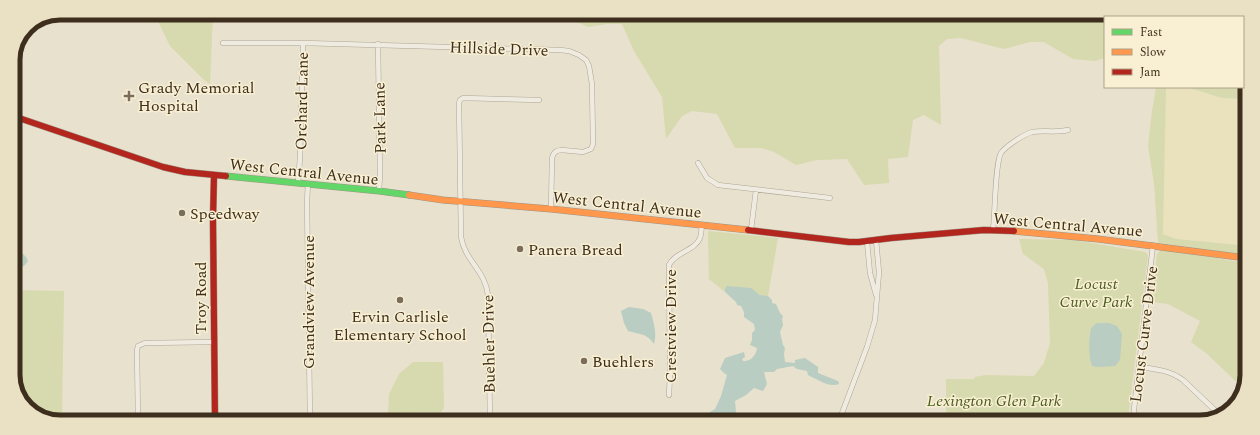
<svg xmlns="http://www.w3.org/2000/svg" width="1260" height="435" font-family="Spectral,serif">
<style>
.farmland{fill:#e9e2bc}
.green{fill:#d7d9ae}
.water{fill:#b9cdc2}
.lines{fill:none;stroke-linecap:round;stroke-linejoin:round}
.street-casing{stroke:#ada697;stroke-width:5.5}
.fast-casing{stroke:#9d9586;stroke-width:7}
.slow-casing{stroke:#9d9586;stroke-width:7}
.jam-casing{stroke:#9d9586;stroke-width:7}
.street{stroke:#f0ebe0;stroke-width:4.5}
.fast{stroke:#63d668;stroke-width:6}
.slow{stroke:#ff974d;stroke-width:6}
.jam{stroke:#b3261e;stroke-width:6}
.poi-dot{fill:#7a6d5b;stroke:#f9f0d3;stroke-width:1.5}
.labels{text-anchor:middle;stroke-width:3;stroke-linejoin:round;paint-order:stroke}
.street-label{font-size:16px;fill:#3e2e1d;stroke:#f9f0d3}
.poi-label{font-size:16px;fill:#3e2e1d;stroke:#f9f0d3;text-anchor:start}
.park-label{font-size:16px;font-style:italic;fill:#4c5d21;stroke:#f9f0d3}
.rim{fill:none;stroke:#3e2e1d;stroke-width:5}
</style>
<rect width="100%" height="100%" fill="#e8e1cd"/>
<path class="farmland" d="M1166,87H1187L1222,98L1247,99L1245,245H1239L1176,239L1163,234Z"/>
<path class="green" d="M154,13H213L210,84L204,80L170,46Z
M546,14H707L715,18L791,22L807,15H851L877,18L891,15H954L977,20L987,15H1215L1217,17H1105V58L1095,61L1073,59L1044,42H1030L1004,49L961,38L947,39L939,46L941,125L924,115L913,120L908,157L888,159L889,183L864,185L847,159L817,160L796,165L774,152L761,148H735L717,114L692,111L682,116L666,139L662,97L634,51L622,24H607L588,27L570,19L547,16Z
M1243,46L1247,56V99L1222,98L1187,87H1243Z
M1156,87H1166L1163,234L1176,239L1239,245L1246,244V255L1158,243L1154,183L1148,146L1152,111Z
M708,231L778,238L768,296L760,295L754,291L725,289V292L709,279Z
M1019,239L1074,240L1145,252L1148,255L1129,410V422L946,421V379H974L975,377L986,375L1034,376L1044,363L1050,343L1048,283L1044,269L1023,254Z
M1161,250H1170L1245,263V390L1206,353L1191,342L1200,321L1168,304L1152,302L1157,254Z
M13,290L64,291L62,420H45L23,404L13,379Z
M413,362H443L444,408L441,412L388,413L389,394L399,374Z"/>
<path class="water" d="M13,244L26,257L28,261C21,272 17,263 16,282L13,285Z
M727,286L751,288L760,295L768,296L772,300V303L776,304L780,313L783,316L782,319L783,325L780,332L783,345L785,348L784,354L785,362L795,363V360L805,358L818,367V373L838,381L839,383V384C829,388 817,379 808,375L807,371L797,369L793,366L777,369L774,372H764L767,384L763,391L754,388L746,395L735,401L736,412L733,421H695L715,409L721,396L727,375L724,373L720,369L725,358L744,352L745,357L742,359L743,361C750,362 756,356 757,348L750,345L752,340V333L755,330L754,324L744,317V312L741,306L737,305L736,302L725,292V289Z
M629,307L643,309L651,313C654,323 657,334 654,344L650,339L644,335L628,331L624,323L621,311Z
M1097,323H1109L1117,326L1122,334L1120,360L1115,366L1097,367L1092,366C1088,354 1089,340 1091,328Z"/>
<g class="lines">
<defs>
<path id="street" d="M223,43H303L560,50L569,51L579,55L586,60L589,66L592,84L593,144L591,149L583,152L562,150C556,150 553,153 552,158L551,209
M378,44L380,175L379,191
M698,163L707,178L718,185L830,198
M298,183L300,158L303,43
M308,184L307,201L310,420
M751,230L756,190
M993,230C995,215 995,163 1001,153C1006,146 1023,135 1032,132C1043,130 1055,133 1068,130
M867,241L870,273L876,295
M1139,367C1155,369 1169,370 1183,380L1220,415
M669,395L670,374L669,265C675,252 695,251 700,238C702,234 701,229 702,225
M138,420L137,350L138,346L145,343L214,342
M386,420H391
M490,421L488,295C485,270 465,261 461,237L459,103L460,100L463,98L539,100
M786,421C798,413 810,416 822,421
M839,421L867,347L875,320L879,272L876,240
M1134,422V409L1153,245"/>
<path id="fast" d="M226,176L379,191L409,195"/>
<path id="slow" d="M409,195L443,200L551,209L748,230
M1014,231L1098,239L1246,258"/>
<path id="jam" d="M13,116L163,167L185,172L226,176
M214,175L213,219L215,420
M748,230L849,242H859L891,238L984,230L1014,231"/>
</defs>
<use href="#street" class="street-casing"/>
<use href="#fast" class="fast-casing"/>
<use href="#slow" class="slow-casing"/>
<use href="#jam" class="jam-casing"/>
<use href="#street" class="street"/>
<use href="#fast" class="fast"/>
<use href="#slow" class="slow"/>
<use href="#jam" class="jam"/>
</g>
<g class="poi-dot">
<path d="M127 90h4v4h4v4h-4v4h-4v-4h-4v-4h4z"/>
<circle cx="182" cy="213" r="4"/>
<circle cx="520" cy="249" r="4"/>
<circle cx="400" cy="300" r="4"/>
<circle cx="584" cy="361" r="4"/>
</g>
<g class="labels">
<g class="street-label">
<text transform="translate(499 48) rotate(2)" y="6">Hillside Drive</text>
<text transform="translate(301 101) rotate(-89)" y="6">Orchard Lane</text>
<text transform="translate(379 118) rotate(-91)" y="6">Park Lane</text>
<text transform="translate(304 171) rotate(6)" y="6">West Central Avenue</text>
<text transform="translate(627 204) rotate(6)" y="6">West Central Avenue</text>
<text transform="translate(1068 224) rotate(5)" y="6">West Central Avenue</text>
<text transform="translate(200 298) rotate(-90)" y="6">Troy Road</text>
<text transform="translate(308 302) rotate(-90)" y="6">Grandview Avenue</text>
<text transform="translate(670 326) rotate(-90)" y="6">Crestview Drive</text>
<text transform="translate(1143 334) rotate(-83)" y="6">Locust Curve Drive</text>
<text transform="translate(488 344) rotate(-91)" y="6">Buehler Drive</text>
</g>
<g class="poi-label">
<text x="138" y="93">Grady Memorial<tspan x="138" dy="18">Hospital</tspan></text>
<text x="190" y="219">Speedway</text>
<text x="528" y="255">Panera Bread</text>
<text x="400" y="322" text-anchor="middle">Ervin Carlisle<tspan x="400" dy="18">Elementary School</tspan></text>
<text x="592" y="367">Buehlers</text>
</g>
<g class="park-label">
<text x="1096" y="289">Locust<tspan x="1096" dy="18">Curve Park</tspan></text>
<text x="994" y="406">Lexington Glen Park</text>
</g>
</g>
<path d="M0 0H1260V435H0ZM60 20H1200A40 40 0 0 1 1240 60V375A40 40 0 0 1 1200 415H60A40 40 0 0 1 20 375V60A40 40 0 0 1 60 20Z" fill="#eae0c4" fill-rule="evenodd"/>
<path class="rim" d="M60 20H1200A40 40 0 0 1 1240 60V375A40 40 0 0 1 1200 415H60A40 40 0 0 1 20 375V60A40 40 0 0 1 60 20Z"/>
<rect x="1104" y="16" width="140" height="72" fill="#f9f0d3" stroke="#aea28a"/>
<rect x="1112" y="29" width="20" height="6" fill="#63d668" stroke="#aea28a"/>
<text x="1140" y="36" font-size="12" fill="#3e2e1d">Fast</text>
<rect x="1112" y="49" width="20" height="6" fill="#ff974d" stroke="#aea28a"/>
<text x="1140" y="56" font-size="12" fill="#3e2e1d">Slow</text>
<rect x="1112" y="69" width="20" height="6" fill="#b3261e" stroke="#aea28a"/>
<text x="1140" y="76" font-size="12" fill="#3e2e1d">Jam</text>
</svg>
